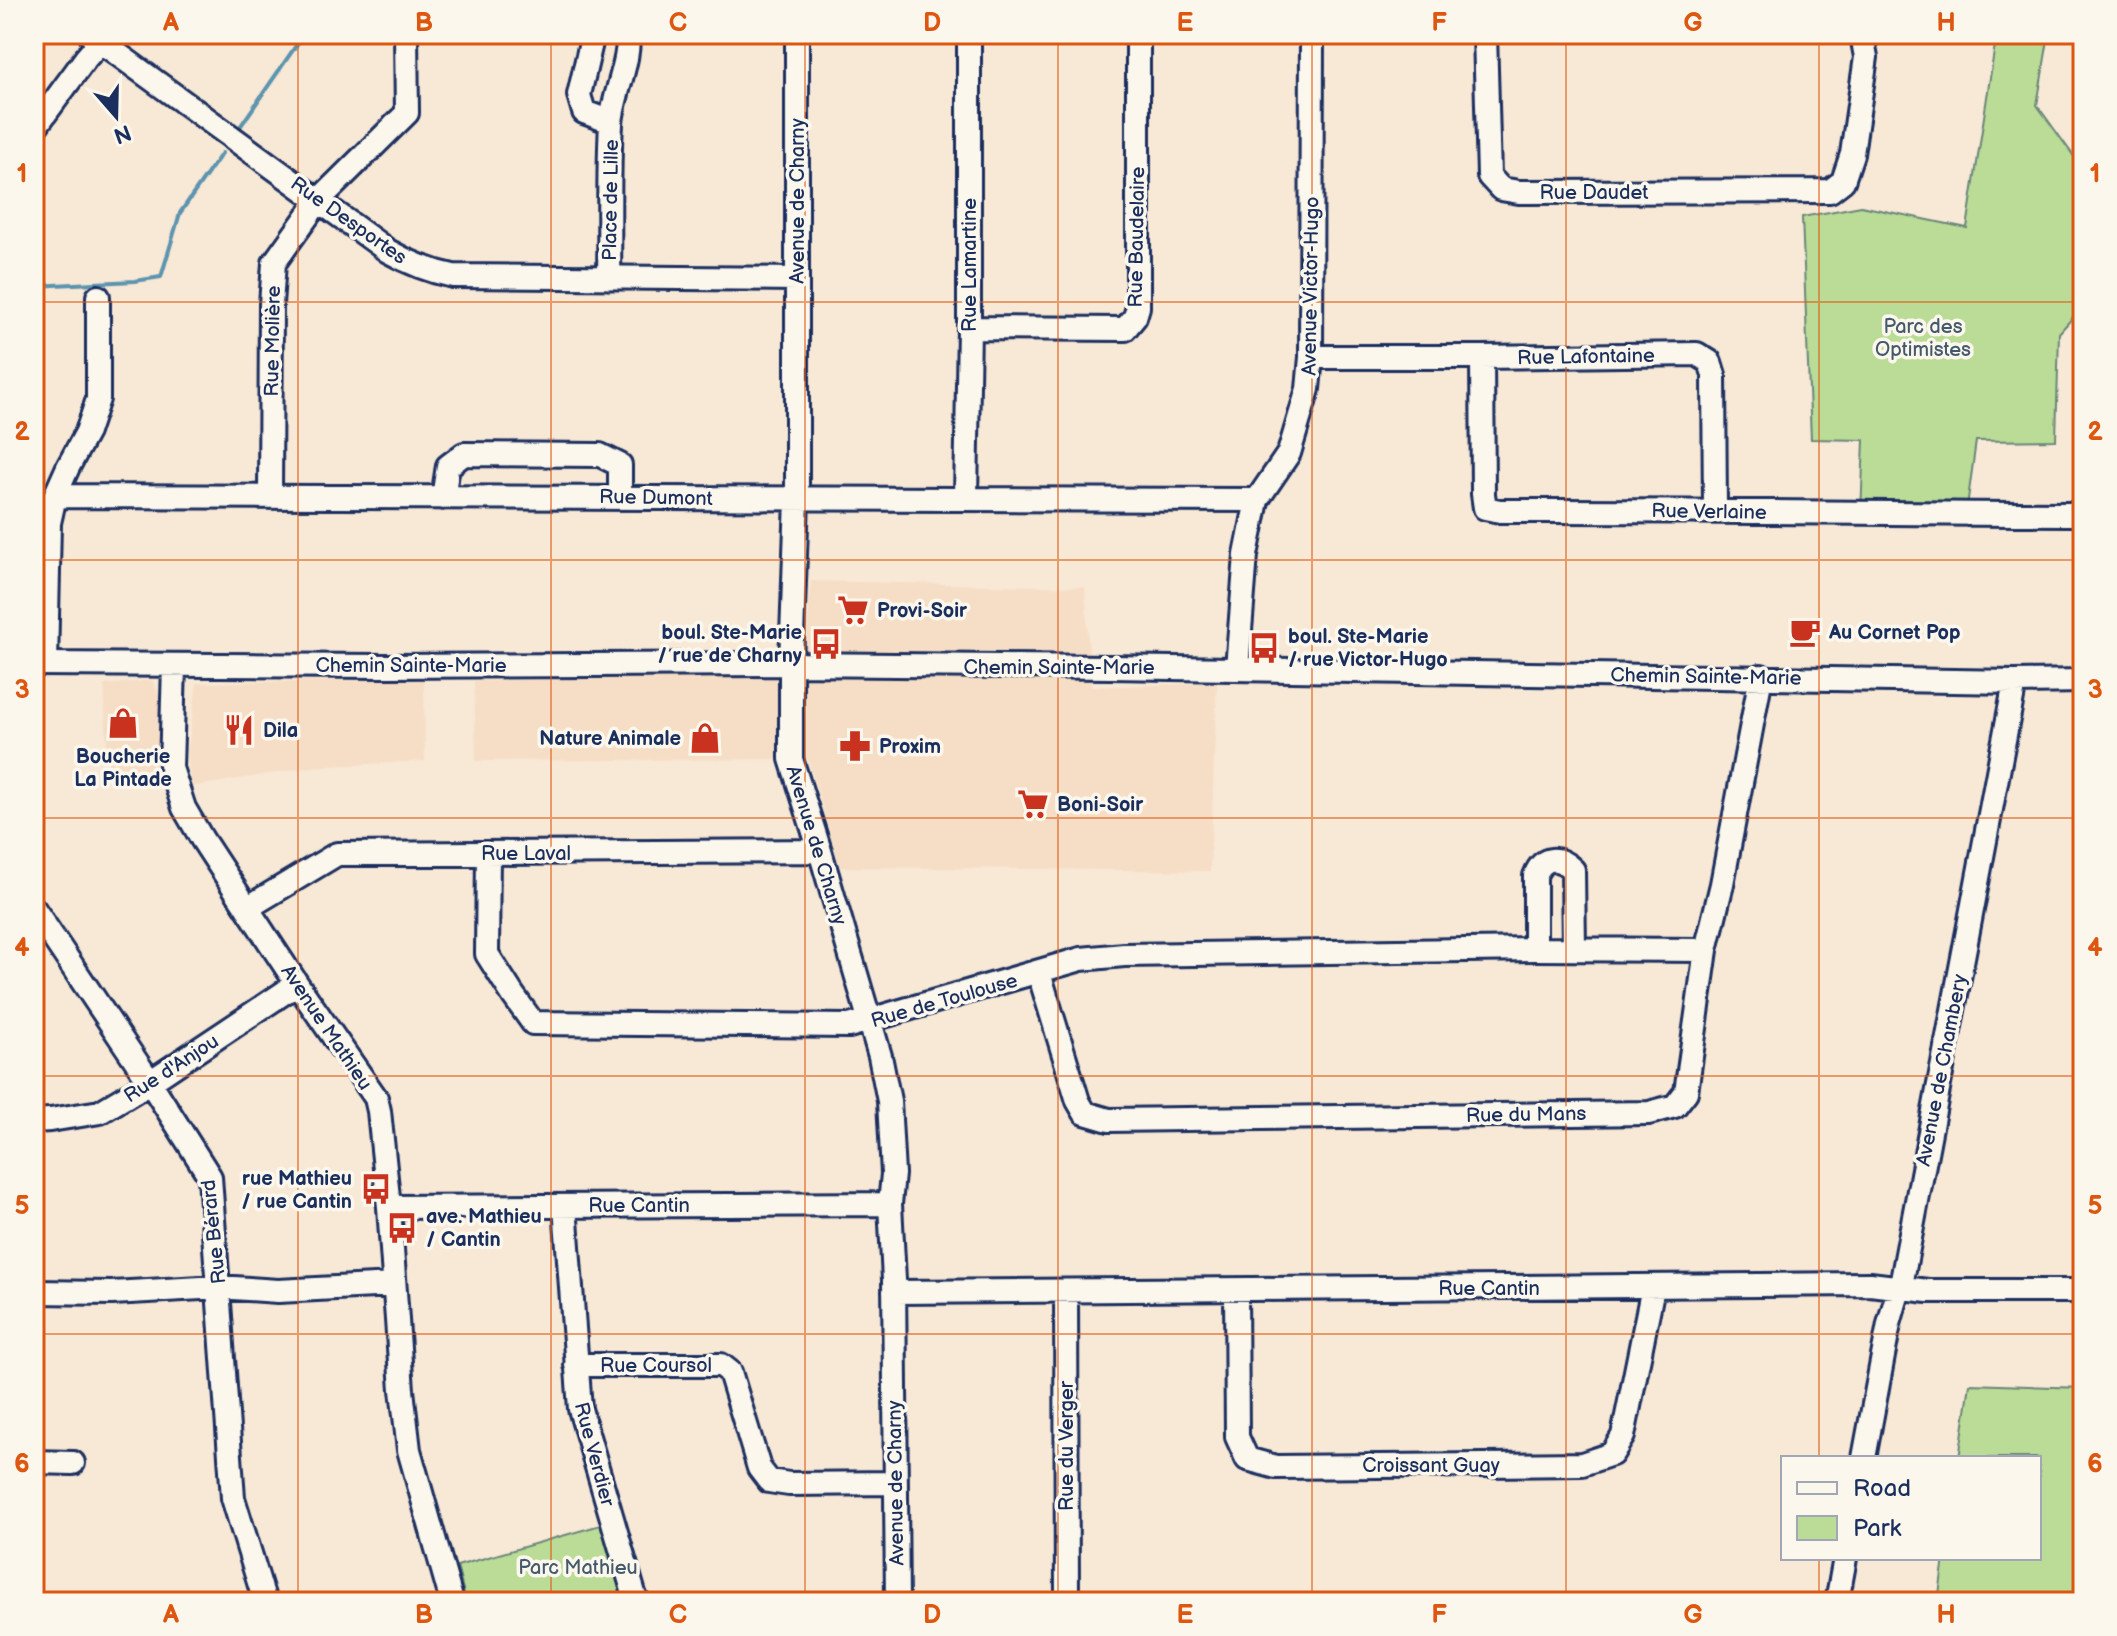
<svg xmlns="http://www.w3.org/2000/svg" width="2117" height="1636" font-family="'Balsamiq Sans',sans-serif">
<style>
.built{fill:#f6dec6}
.green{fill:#badc96;stroke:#6a867a;stroke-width:2}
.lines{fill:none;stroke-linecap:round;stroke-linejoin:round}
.stream{stroke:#5c94ae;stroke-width:4}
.minor-casing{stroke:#1b2f5e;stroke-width:28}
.minor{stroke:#fbf7ec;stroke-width:22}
.grid{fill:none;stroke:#de5710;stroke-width:2;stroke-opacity:0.55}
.labels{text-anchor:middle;stroke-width:7;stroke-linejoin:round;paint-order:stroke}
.street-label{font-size:20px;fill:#1b2f5e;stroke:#fbf7ec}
.park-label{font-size:20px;fill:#435a6c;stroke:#fbf7ec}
.poi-label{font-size:20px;font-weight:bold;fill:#1b2f5e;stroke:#fbf7ec;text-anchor:start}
.neatline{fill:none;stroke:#de5710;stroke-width:3}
.grid-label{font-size:26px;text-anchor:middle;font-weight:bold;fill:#de5710}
</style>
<rect width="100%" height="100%" fill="#f8e8d6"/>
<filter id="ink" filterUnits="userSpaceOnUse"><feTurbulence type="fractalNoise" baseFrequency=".0125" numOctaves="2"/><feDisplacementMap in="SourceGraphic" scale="16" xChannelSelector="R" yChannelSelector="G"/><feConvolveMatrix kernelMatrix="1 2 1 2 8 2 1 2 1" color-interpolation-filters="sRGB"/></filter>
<g filter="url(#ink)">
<path class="built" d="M811,581L1085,587L1091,687L1217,683L1210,871L840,867L808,759L476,761L474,681L804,674Z
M424,679L425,761L310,767L191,787L187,756L197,683Z
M152,680L160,696L162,771L108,776L104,685Z"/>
<path class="green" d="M1986,34H2049L2037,105L2083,169V306L2059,333L2056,440L1976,441L1966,514H1861L1864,440L1811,439L1802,217L1861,206L1967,228L1995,45Z
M1970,1384L2083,1388V1602H1938L1944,1558H2039V1458H1959Z
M604,1524L628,1602H466L457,1566Z"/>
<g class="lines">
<path class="stream" d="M240,127L304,34
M34,286L135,281L161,277L180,213L222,153"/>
<defs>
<path id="minor" d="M90,34L388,251C409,263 429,271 453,276L797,279
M593,34L579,95L584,112L611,122
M797,34V499L791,664V759L820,851L880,1056L889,1101L893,1174L890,1204L894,1280L897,1602
M1485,34L1489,176L1501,189L1519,192L1830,191L1843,181L1852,154L1866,57L1862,36L1860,34
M34,129L86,58L107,34
M609,278C610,227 608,175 611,124C612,99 632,56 627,34
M969,328L1125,329L1135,317L1138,307V34
M1311,357H1482L1697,354L1710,362L1714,375L1715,510
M1482,357L1483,494L1485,508L1500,511C1694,510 1889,514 2083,514
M55,496C456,500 856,496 1257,500
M270,497L271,304L274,263L319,200L407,113L406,34
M966,497L969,328V34
M443,498L448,466L464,454L600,455L620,465V497
M34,664L387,666L791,664L1110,667L2015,682L2083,681
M46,664L49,523L55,496L68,467L87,432L98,399V297
M174,665L171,768L184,808L202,839L297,984L376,1098L379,1111L389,1207L402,1390L409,1450L452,1602
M1237,668L1246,555L1257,500L1289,453L1308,389L1311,357L1312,34
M488,854L487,954L513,995L533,1023L849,1026L1081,959L1124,955L1535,949L1706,950
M247,908L337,854L820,851
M34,909L150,1082L210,1177L233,1498L265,1602
M1535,949V876C1543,855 1559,856 1573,870L1574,949
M1039,973L1078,1101L1085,1113L1109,1120L1649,1113L1675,1106L1686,1092L1706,950L1722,884L1761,676
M34,1121L50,1120L100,1112L150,1082L297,984
M565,1206L580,1409L635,1597L638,1602
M389,1207L890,1204
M1236,1290L1237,1437L1247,1459L1276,1467L1582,1464L1612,1454L1623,1436L1653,1287
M1066,1291L1067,1602
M34,1292L112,1293L219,1287L278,1291L394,1285
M894,1292L1870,1284L1928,1291H2083
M576,1365H721L730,1372L759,1468L769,1481L789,1484L895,1483
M1864,1458L1889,1324L1903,1275L2015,682
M34,1462L73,1463
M1837,1602L1845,1558"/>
</defs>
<use href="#minor" class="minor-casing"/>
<use href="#minor" class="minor"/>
</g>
</g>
<path class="grid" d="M298,34V1602M551,34V1602M805,34V1602M1058,34V1602M1312,34V1602M1566,34V1602M1819,34V1458M34,302H2083M34,560H2083M34,818H2083M34,1076H2083M34,1334H2083M1819,1558V1602"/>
<defs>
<symbol id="supermarket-bare" viewBox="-9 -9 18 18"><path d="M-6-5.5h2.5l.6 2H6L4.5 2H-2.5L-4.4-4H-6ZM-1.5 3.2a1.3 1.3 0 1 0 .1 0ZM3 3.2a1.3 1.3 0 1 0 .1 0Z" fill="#c8321e" stroke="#fbf7ec" stroke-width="2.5" paint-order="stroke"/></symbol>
<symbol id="cafe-bare" viewBox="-9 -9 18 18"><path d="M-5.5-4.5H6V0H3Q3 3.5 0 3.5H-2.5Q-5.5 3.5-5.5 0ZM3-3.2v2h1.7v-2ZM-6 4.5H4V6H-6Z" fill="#c8321e" stroke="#fbf7ec" stroke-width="2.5" paint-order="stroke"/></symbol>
<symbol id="bus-bare" viewBox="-9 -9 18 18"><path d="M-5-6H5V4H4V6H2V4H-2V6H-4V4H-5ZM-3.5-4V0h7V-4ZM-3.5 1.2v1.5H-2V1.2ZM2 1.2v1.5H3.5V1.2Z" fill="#c8321e" stroke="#fbf7ec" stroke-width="2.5" paint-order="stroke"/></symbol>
<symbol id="shop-bare" viewBox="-9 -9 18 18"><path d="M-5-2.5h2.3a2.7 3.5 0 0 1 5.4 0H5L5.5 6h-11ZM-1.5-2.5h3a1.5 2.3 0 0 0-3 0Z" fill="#c8321e" stroke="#fbf7ec" stroke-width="2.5" paint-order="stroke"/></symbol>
<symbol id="restaurant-bare" viewBox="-9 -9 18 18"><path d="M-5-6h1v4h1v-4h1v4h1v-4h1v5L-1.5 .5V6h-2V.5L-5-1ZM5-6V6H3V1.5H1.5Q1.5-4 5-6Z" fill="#c8321e" stroke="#fbf7ec" stroke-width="2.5" paint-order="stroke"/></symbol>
<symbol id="pharmacy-bare" viewBox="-9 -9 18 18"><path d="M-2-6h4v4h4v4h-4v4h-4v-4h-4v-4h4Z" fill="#c8321e" stroke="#fbf7ec" stroke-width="2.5" paint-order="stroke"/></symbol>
</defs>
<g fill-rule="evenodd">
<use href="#supermarket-bare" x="831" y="588" width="44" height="44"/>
<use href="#cafe-bare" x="1783" y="610" width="44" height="44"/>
<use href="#bus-bare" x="804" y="622" width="44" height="44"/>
<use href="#bus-bare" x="1242" y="626" width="44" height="44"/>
<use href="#shop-bare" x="101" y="701" width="44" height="44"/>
<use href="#restaurant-bare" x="217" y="708" width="44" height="44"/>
<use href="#shop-bare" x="683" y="716" width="44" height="44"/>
<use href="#pharmacy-bare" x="833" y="724" width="44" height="44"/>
<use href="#supermarket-bare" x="1011" y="782" width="44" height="44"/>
<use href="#bus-bare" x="354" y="1167" width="44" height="44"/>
<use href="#bus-bare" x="380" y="1206" width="44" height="44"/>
</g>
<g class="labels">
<g class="street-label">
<text x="1594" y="199">Rue Daudet</text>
<text transform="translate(610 200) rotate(-89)" y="7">Place de Lille</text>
<text transform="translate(797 201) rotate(-90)" y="7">Avenue de Charny</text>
<text transform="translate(349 220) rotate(35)" y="7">Rue Desportes</text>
<text transform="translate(1136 237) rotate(-89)" y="7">Rue Baudelaire</text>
<text transform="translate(969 265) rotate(-90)" y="7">Rue Lamartine</text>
<text transform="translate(1310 286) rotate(-89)" y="7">Avenue Victor-Hugo</text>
<text transform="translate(272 341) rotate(-89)" y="7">Rue Molière</text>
<text transform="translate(1586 356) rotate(-1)" y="7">Rue Lafontaine</text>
<text transform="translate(656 497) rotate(1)" y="7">Rue Dumont</text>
<text transform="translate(1709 511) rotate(1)" y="7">Rue Verlaine</text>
<text x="411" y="672">Chemin Sainte-Marie</text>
<text x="1059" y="674">Chemin Sainte-Marie</text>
<text transform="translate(1706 676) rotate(1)" y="7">Chemin Sainte-Marie</text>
<text transform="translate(817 845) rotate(73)" y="7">Avenue de Charny</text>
<text x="526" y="860">Rue Laval</text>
<text transform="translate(944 1000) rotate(-16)" y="7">Rue de Toulouse</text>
<text transform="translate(327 1027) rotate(56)" y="7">Avenue Mathieu</text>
<text transform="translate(171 1068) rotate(-33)" y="7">Rue d'Anjou</text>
<text transform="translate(1941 1070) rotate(-79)" y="7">Avenue de Chambery</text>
<text transform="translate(1526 1114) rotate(-1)" y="7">Rue du Mans</text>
<text x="639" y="1212">Rue Cantin</text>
<text transform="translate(213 1232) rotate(-96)" y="7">Rue Bérard</text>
<text x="1489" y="1295">Rue Cantin</text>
<text x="656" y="1372">Rue Coursol</text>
<text transform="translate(1066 1446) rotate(-90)" y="7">Rue du Verger</text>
<text transform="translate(595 1454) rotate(75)" y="7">Rue Verdier</text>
<text x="1431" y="1472">Croissant Guay</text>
<text transform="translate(895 1483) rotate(-91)" y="7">Avenue de Charny</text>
</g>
<g class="park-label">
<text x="1923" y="333">Parc des<tspan x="1923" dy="23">Optimistes</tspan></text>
<text x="578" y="1574">Parc Mathieu</text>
</g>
<g class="poi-label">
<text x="877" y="617">Provi-Soir</text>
<text x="802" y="639" text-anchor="end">boul. Ste-Marie<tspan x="802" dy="23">/ rue de Charny</tspan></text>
<text x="1829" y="639">Au Cornet Pop</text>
<text x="1288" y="643">boul. Ste-Marie<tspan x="1288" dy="23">/ rue Victor-Hugo</tspan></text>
<text x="263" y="737">Dila</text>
<text x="681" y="745" text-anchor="end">Nature Animale</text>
<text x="879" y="753">Proxim</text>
<text x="123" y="763" text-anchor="middle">Boucherie<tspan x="123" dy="23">La Pintade</tspan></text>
<text x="1057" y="811">Boni-Soir</text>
<text x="352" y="1185" text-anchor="end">rue Mathieu<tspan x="352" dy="23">/ rue Cantin</tspan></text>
<text x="426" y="1223">ave. Mathieu<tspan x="426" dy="23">/ Cantin</tspan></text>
</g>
</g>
<rect width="2117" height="1636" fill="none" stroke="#fbf7ec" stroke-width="88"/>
<rect x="1781" y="1456" width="260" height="104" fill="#fbf7ec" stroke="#a1a7b3" stroke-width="2"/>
<rect x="1797" y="1482" width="40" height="12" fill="#fbf7ec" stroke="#a1a7b3" stroke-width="2"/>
<text x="1853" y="1496" font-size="24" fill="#1b2f5e">Road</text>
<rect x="1797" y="1516" width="40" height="24" fill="#badc96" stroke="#a1a7b3" stroke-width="2"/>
<text x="1853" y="1536" font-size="24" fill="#1b2f5e">Park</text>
<g transform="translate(116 116) rotate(160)" stroke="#fbf7ec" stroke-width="6" paint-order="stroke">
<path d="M0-6L14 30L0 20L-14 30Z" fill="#1b2f5e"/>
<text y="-12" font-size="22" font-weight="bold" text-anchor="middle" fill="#1b2f5e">N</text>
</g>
<rect x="44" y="44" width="2029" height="1548" class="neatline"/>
<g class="grid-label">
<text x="171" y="31">A</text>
<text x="424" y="31">B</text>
<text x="678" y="31">C</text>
<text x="932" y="31">D</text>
<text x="1185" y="31">E</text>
<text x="1439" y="31">F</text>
<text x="1693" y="31">G</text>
<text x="1946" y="31">H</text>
<text x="22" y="182">1</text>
<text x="2095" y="182">1</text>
<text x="22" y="440">2</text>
<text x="2095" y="440">2</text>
<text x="22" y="698">3</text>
<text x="2095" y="698">3</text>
<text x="22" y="956">4</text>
<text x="2095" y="956">4</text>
<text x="22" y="1214">5</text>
<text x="2095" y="1214">5</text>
<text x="22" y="1472">6</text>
<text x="2095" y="1472">6</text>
<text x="171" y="1623">A</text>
<text x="424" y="1623">B</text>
<text x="678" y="1623">C</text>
<text x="932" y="1623">D</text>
<text x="1185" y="1623">E</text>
<text x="1439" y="1623">F</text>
<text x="1693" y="1623">G</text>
<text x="1946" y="1623">H</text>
</g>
</svg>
